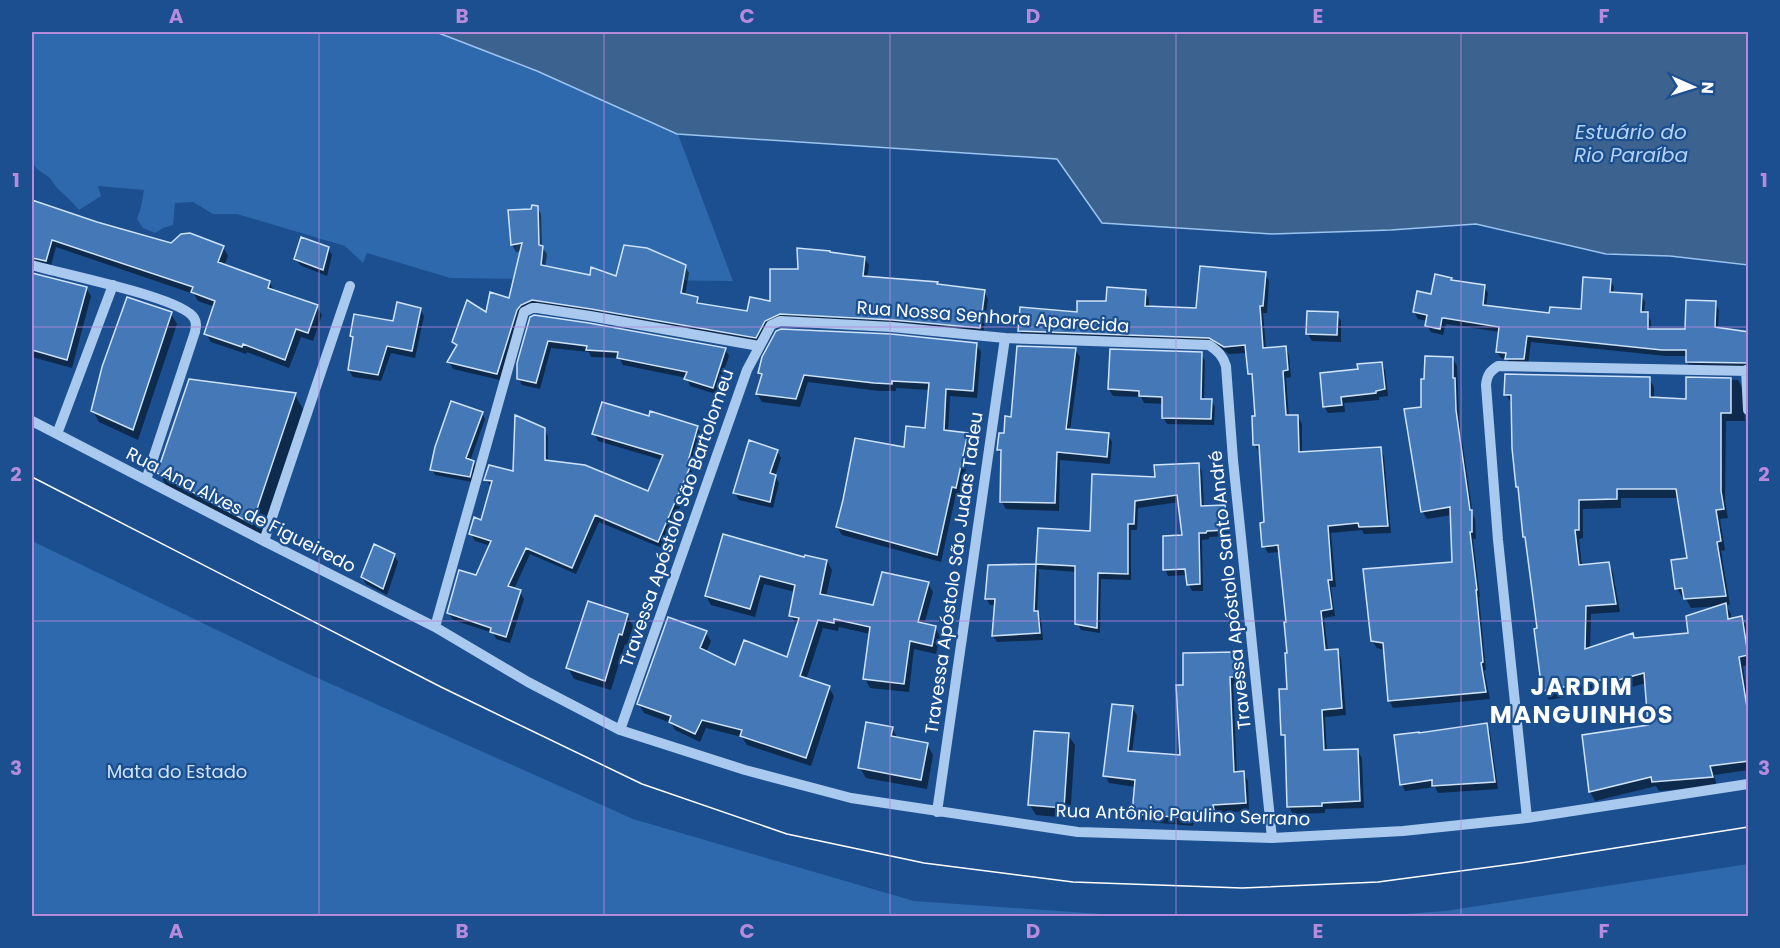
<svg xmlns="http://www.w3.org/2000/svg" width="1780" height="948" font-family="Poppins,sans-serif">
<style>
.green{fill:#2e69ad}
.water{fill:#3c6290;stroke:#9cc4f0;stroke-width:1.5}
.shadow{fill:#0007;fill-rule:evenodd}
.building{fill:#4478b7;stroke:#cfe3fa;stroke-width:1.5}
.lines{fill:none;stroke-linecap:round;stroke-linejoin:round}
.minor{stroke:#a9c9ee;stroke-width:10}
.tram{stroke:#fff;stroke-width:1.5}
.grid{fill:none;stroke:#b68bdc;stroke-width:1.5;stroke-opacity:0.55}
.labels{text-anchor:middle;stroke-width:4.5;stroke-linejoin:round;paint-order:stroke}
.street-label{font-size:18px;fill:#fff;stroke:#1b4f8f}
.park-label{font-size:18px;fill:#cfe3fa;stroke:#1b4f8f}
.water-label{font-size:20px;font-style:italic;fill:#b5d3f5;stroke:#1b4f8f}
.district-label{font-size:24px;font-weight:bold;letter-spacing:1.5px;fill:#fff;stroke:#1b4f8f}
.neatline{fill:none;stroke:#b68bdc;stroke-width:2}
.grid-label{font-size:20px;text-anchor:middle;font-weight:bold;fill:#b68bdc}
</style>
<rect width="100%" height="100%" fill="#1b4f8f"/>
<path class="green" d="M32,32H1748V265L1670,256L1606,254L1476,224L1391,230L1272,234L1102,223L1057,159L678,134L733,281L450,278L367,253L363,263L345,246L237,214H213L193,202L175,203L173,225L163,228L155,233L143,228L137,219L141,207L144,190L98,186L101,196L79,210L70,200L56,187L50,178L37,169L32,162Z
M32,541L302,671L633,819L914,901L1130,916H32Z
M1748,864V916H1377L1445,911Z"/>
<path class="water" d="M436,32H1748V265L1670,256L1606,254L1476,224L1391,230L1272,234L1102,223L1057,159L677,134L537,71Z"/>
<path class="shadow" d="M32,202L97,224L172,245L223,247L228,256L224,266L269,282L274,290L317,307L322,315L313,341L301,337L289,368L247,352L246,354L211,342L206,334L215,307L198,301L194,294L56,247L50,269L32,268Z
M537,207L541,214L542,247L547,254L545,268L591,277L617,278L685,266L689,273L685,295L697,298L701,305L748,312L771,303L800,270L864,258L869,265L867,278L984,291L988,299L983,335L785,320L768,328L760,344L596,315L524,312L500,380L453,369L449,362L457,347L454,342L487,314L510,299L522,251L516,252L512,245L510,211H532Z
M328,248L332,255L327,276L300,265L296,258Z
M32,274L86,288L91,296L72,368L32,357Z
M1265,274L1269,281L1267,313H1263L1266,349L1285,347L1289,355L1291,377L1286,378L1289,417H1298L1302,424V453L1380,448L1384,456L1391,533L1364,534L1362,530L1331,533L1336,587H1331L1335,616L1324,618L1328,651L1337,650L1341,658L1346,715L1325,717L1327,752L1357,750L1362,758L1364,808L1325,809V813L1293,814L1289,807L1287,742L1283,735L1289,690L1287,624L1280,552L1268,553L1264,546L1265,524L1261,452H1259L1255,445L1256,417L1254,382L1249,373L1247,353L1229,354L1215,344L1023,338L1019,331L1078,314L1108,302L1145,291L1149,299V307L1197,310Z
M1451,279L1452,281L1484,286L1488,293L1486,307L1551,315L1582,311L1610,280L1614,287L1613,293L1641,295L1645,302L1644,314H1647L1651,321V330H1687L1715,303L1719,310L1718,329L1748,334V369H1691L1687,362V356H1666L1531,342L1528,365H1511L1507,359L1501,358L1497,352L1500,332L1446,324L1443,335L1431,332L1427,325L1428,321L1418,319L1414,312Z
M420,309L424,316L415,358L391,353L381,381L353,377L349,370L354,340L352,336L394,323Z
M1308,313L1337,314L1341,321V342L1312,341L1308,334Z
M171,314L177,324L138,440L99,422L93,411Z
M532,318L725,349L729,356L716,394L690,386L687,378L623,365L619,358L591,357L589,352L551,348L540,389L522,385L518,378Z
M976,344L981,352L977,398L950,396L948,432L967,435L972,442L960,495L956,494L941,562L842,535L837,527L927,430L930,390L896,388V391H879L808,382L800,407L762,402L757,394L762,378L759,373Z
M1075,349L1080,357L1070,431L1108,434L1112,442L1110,464L1060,460L1059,511L1006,509L1001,501L1003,458L998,450L1012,418Z
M1201,354L1205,361L1204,400H1211L1215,407L1214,425L1167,424L1163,417V404L1144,403L1141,397L1113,396L1109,389Z
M1453,359L1457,366L1459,419L1473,515L1475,519L1476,539H1473L1480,597H1479L1486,670H1484L1490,699L1393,708L1389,700L1385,650L1377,648L1372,641L1454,564L1452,515L1427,519L1423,512L1422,408L1425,380Z
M1382,363L1385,370L1388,396L1379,397V400L1344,403L1345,412L1328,413L1324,406L1359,371Z
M1649,378L1654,387V398L1687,401V379L1738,380L1743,389L1745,421H1726L1725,501L1728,518L1720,519L1725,550L1721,551L1730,605H1726L1731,614V620L1742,618L1747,627L1748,638V665L1743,666L1748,701V770L1714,775L1717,786L1659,791L1656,786L1595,801L1590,792L1649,726L1646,683L1614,692L1612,688L1549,700L1544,691L1536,630H1539L1527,542L1524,537L1520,491L1518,487L1512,404L1506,395ZM1621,498H1679L1688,559L1677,588L1682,597H1685L1691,608L1720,606L1690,634L1635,639L1633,635L1590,649L1591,614L1620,612L1613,573L1608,563L1582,566L1579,539L1583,538V509L1621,508Z
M295,395L303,409L260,537L167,487L159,473Z
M482,413L485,419L470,461L473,462L477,468L472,482L435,475L432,469Z
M650,418L697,427L701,434L691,470L694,475L662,548L599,522L576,574L530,554L514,589L520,592L524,599L510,643L496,639L493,633L453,620L448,612L476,577L491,546L475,541L471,534L482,522L492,487L486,480L515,473L544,429L548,436V462L649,493L662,460L598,441L594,433Z
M777,451L781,458L775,476L779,483L773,508L739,500L735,493Z
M1198,465L1202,471L1204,507L1225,506L1228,513L1230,536L1209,537V539L1202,540L1203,591H1192L1189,585L1188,575L1168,576L1165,569L1183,537L1179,502L1138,508L1137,530H1131V580L1101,579L1100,633L1081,630L1077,623V572L1038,569L1039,572L1037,613L1041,619L1043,640L997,642L993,636L996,605H990L986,598L989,566L1037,565L1039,530L1092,533L1157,478Z
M394,555L398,562L387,595L366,584L362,577Z
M806,559L827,561L832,570L826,596L874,607L928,583L933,592L924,625L935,628L940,636L936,654L914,649L909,692L870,688L865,679L870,634L839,627L838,631L823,628L806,680L829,688L834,696L811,766L747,745L742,737L706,728L700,742L675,730L671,723L644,713L639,704L705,632L711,641L706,653L736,667L788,659L798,625L796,624L791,616L795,592L764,584L755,617L711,605L706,596Z
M627,615L633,626L627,645L625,644L611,690L574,679L568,668Z
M1234,654L1238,661L1239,684H1233L1237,773H1243L1248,781L1249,811L1217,813V818L1194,820L1193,826L1138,821L1134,813L1136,787L1109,783L1105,775L1133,708L1137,716L1132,753L1181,756L1185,686Z
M1486,725L1490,732L1498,789L1438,793L1435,787L1405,791L1402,784Z
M892,728L898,739L927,744L933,755L927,789L866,778L860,768Z
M1068,735L1075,745L1070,818L1036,815L1030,805Z"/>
<path class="building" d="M32,200L97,222L171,243L181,234L190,233L224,246L218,262L270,281L268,288L318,305L308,333L296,329L285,360L243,344L242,347L204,334L215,301L191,292L193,287L52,240L46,261L32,258Z
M532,205L538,206L539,245L543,246L541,265L590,275L591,267L616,276L624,245L647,248L686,265L681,293L698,297L697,303L747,311L750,297L770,301V269H798L797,248L830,251V252L865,257L863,276L938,282L937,284L985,290L980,328L893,320L780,314L765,321L756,338L591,309L532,300L521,305L517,310L497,374L447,362L457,345L452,342L467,300L486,312L490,292L509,298L522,243L511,245L508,210L531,209Z
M301,237L329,247L323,270L294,259Z
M1200,266L1266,272L1263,306H1260L1263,348L1286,346L1288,370L1283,371L1286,415H1298L1299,452L1381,447L1388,526L1359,527L1358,523L1328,526L1332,580H1328L1332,609L1321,611L1325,650L1338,649L1342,708L1322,710L1324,750L1358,749L1360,801L1322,803V806L1287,807L1285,735H1281L1279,689H1287L1285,653H1287L1284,622H1286L1278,545L1262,547L1260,523L1264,522L1259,445H1253L1252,416H1255L1252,374H1248L1245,345L1224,347L1209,338L1018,331L1020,307L1077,312V301H1106L1107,287L1146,290L1145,306L1196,308Z
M32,273L87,287L67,360L32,350Z
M1435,274L1452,278L1451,280L1485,285L1483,305L1549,313L1550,307L1581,309L1583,277L1611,279L1610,292L1642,294L1641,312H1648V329H1685L1686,300L1716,301L1715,327L1749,332V363L1686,362V350H1662L1527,336L1524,359H1505L1506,353L1496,352L1499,327L1444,318H1442L1440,329L1425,326L1427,315L1413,312L1417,291L1431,294Z
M127,297L172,312L133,430L91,411L102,367Z
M397,302L421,308L412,351L387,346L378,375L348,370L353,337L350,336L354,314L393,321Z
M1307,311L1338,312L1337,335L1306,334Z
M534,315L589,323L726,348L713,388L684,379L687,372L617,358L618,352L586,350L587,346L548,341L536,383L517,379V363L530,317Z
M781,329L891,334L977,343L973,391L946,389L944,430L968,433L956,488L952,487L937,555L836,527L843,500L855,438L904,447L906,426L925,428L929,383L892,381V384L874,383L804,375L796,399L756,394L762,374L758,373L762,357L776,331Z
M1017,346L1076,348L1066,429L1109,433L1107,457L1057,452L1055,503L1000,502L1001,450H997L999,433H1004L1005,416L1011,417Z
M1110,349L1202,352L1201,399H1212L1211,419L1162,418V397L1139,396V391L1108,389Z
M1425,356L1453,357V378H1455L1456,410L1470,510H1472V532H1470L1477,590H1476L1483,662L1481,663L1486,692L1388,701L1383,643L1371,641L1363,569L1452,562L1450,507L1421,512L1404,409L1421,407V379H1424Z
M1382,362L1385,389L1376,391V393L1341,397L1342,405L1323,407L1320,373L1358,369L1357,364Z
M1505,374L1650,377V397L1686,399V377L1731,378V413H1721V491L1724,509L1716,510L1721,541L1717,542L1726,596L1684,599L1682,588L1675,589L1671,560L1687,558L1676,489H1617V499L1579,500V530H1575L1579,565L1609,562L1616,604L1586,606L1585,649L1633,633L1634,638L1688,633L1686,616L1726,603L1728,619L1742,616L1748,655L1739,657L1749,720V761L1710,766L1713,777L1652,782L1651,777L1589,792L1582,735L1648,725L1644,673L1607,683L1606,679L1542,691L1534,629L1537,628L1525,537H1523L1518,487H1516L1512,448L1511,395H1504Z
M189,379L296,393L252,524L157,473Z
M451,401L483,412L466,458L474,461L470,477L430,470L435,447Z
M602,402L649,416L650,411L698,426L687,465L690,467L658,542L595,515L572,568L526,548L508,586L521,590L506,637L490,632L491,628L447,613L459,570L476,575L491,541L469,534L474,517L481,520L492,481L484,480L489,465L513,471L515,415L545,428V460L585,465L648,491L663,455L592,434Z
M749,440L778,450L770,473L776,475L770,502L733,493Z
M1199,463L1201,506L1225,505L1227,530L1207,531L1206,533H1199L1200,584L1187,585L1185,569L1163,570V536L1182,535L1177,495L1135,501L1134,524H1128V574L1098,573L1097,628L1075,624V566L1036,564L1038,528L1090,531L1092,474L1155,477L1154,465Z
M723,534L804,557L805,555L827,560L820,594L873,605L882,572L929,582L918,622L936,626L932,646L910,641L904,684L863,679L870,627L834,619V623L818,620L800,676L830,686L806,758L740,736L742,730L702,720L695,734L669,722L671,716L637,704L668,617L707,631L700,648L735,665L744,640L787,657L799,618L789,616L795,585L760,576L750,609L705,596Z
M374,544L395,554L383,589L361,577Z
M1036,564L1034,611H1038L1040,633L992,636L995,599H985L988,565Z
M588,601L628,614L622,635L619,634L605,681L566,668Z
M1235,652V677H1230L1234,772L1244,771L1246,803L1213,805L1214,810L1190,812V818L1132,814L1135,780L1103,776L1112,704L1133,706L1128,751L1180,755L1176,685H1183V653Z
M866,722L893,727L891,736L928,743L921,780L858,768Z
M1487,723L1495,782L1432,786V780L1400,785L1394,735L1419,732V733Z
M1034,731L1069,733L1064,808L1028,805Z"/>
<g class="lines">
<path class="minor" d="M32,265C60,274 182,297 194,318C197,323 196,327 195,332L146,480
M1746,370L1748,410
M32,421L264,541L435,627L528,682L620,730L745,770L851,798L1078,832L1272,838L1403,831L1527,818L1748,784
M57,434L113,285
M264,541L350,286
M435,627L524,312L532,308H537L590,316L759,346
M620,730L747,370L771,325L780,321L892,327L1005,338L1209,345C1218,351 1223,356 1226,366L1233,460L1272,838
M937,812L1005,338
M1527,818L1498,540L1486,385C1487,375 1490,371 1498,366L1748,371"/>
<path class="tram" d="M32,477L441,687L642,784L787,834L924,863L1073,882L1242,888L1378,882L1527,862L1748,827"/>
</g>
<path class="grid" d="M319,32V916M604,32V916M890,32V916M1176,32V916M1461,32V916M32,327H1748M32,621H1748"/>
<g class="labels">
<g class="street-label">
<text transform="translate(993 317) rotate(4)" y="6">Rua Nossa Senhora Aparecida</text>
<text transform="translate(241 510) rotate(27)" y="6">Rua Ana Alves de Figueiredo</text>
<text transform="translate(677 518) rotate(-71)" y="6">Travessa Apóstolo São Bartolomeu</text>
<text transform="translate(954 573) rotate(-82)" y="6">Travessa Apóstolo São Judas Tadeu</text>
<text transform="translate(1230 590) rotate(-96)" y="6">Travessa Apóstolo Santo André</text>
<text transform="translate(1183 815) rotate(2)" y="6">Rua Antônio Paulino Serrano</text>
</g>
<g class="park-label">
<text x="177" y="778">Mata do Estado</text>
</g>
<g class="water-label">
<text x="1631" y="139">Estuário do<tspan x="1631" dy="23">Rio Paraíba</tspan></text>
</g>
<g class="district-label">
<text x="1582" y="695">JARDIM<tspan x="1582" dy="28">MANGUINHOS</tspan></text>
</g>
</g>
<rect width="1780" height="948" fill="none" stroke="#1b4f8f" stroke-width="66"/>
<g transform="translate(1693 87) rotate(93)" stroke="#1b4f8f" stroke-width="4.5" paint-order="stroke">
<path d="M0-4.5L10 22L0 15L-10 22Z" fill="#ffffff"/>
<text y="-9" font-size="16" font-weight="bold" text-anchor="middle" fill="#ffffff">N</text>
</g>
<rect x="33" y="33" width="1714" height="882" class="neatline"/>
<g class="grid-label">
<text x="176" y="23">A</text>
<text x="462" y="23">B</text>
<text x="747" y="23">C</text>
<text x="1033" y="23">D</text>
<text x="1318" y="23">E</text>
<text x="1604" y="23">F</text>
<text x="16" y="187">1</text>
<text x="1764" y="187">1</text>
<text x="16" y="481">2</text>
<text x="1764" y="481">2</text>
<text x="16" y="775">3</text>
<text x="1764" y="775">3</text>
<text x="176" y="938">A</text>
<text x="462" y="938">B</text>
<text x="747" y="938">C</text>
<text x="1033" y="938">D</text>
<text x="1318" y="938">E</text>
<text x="1604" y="938">F</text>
</g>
</svg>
